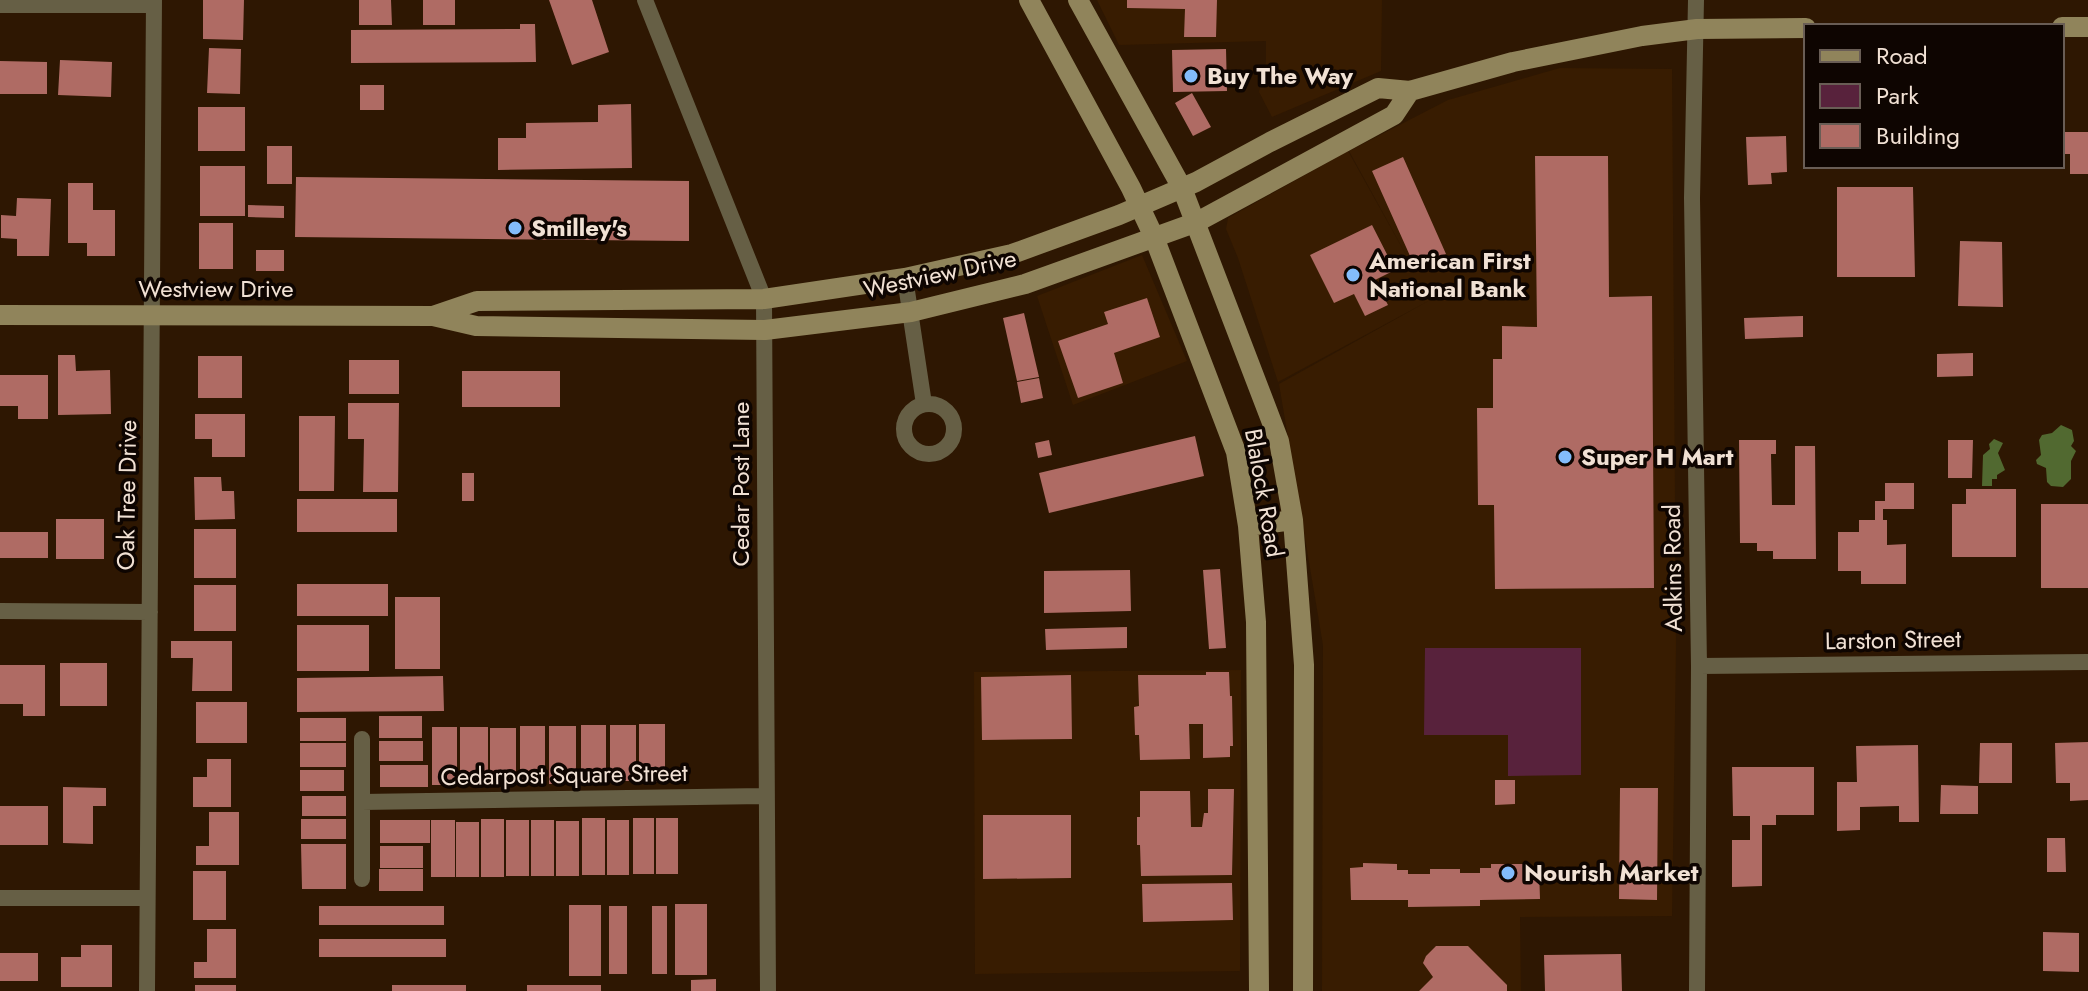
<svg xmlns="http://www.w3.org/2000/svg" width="2088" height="991" font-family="Jost,sans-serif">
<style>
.built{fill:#381c01}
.green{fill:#58223c}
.water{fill:#516930}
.building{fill:#af6b64}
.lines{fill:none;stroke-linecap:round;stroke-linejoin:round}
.minor{stroke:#665f45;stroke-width:16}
.secondary{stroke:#90845b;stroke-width:20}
.poi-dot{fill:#83bcfb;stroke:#0e0501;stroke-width:3}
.labels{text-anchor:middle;stroke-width:7;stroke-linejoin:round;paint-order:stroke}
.poi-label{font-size:24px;font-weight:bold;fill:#f1e1d4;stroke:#0e0501;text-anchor:start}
.street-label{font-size:24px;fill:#f1e1d4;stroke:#0e0501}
</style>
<rect width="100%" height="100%" fill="#2e1702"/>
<path class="built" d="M1097,0H1382L1381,71L1272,117L1259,92L1266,62V41L1119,45Z
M1560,68L1672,69L1676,646L1672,916L1520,917L1521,991H1322L1323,645L1279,384L1432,299L1278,382L1238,258L1226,229L1228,218L1348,151L1415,271L1349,151L1448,100Z
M1142,255L1187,361L1073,405L1037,296Z
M1241,670L1240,971L975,974L974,672Z"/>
<path class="green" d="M1425,648H1581V775L1508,776V735H1424Z"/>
<path class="water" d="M2061,425L2072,430L2074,441L2071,446L2076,451L2071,461V479L2063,487L2051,486L2047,482L2046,468L2037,464L2036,460L2041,455L2039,440L2042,435L2052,433Z
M1994,439L2003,443L1998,453L2005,470L1997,475V479H1992V486H1982L1983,455L1990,449L1989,444Z"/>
<path class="building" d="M203,0H244L243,40L203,39Z
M359,0H391L392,25H359Z
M423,0H455V25H423Z
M549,0H592L609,52L572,65Z
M1127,0H1217L1216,37H1184L1185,9L1127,8Z
M520,24H535L536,62L351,63V30L520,29Z
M209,48L241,49L240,94L207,93Z
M1226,49L1227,91L1173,92L1172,50Z
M60,60L112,62L111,97L58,95Z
M0,61L47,62V94H0Z
M360,85H384V110H360Z
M1192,93L1211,127L1193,136L1175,103Z
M631,104L632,168L498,170V138H526V123L598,122V105Z
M198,107H245V151H198Z
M2062,132H2088V174H2070V154H2062Z
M1786,136L1787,172L1771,173L1772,184L1748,185L1746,137Z
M267,146H292V184H267Z
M1535,156H1608L1609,297L1652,296L1654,588L1495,589L1494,505H1478L1477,408H1493V359H1502V326L1537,327Z
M1403,157L1446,254L1415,267L1372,171Z
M200,166H245V216H200Z
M296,177L689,181V241L295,237Z
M68,183H93V210H115V256H87V243H68Z
M1837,187H1913L1915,277H1837Z
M17,198L51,199L49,256H17V239L1,238V215L16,216Z
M248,205L284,206V218L248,217Z
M199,223H233V269H199Z
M1372,225L1395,270L1375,280L1388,305L1365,316L1354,294L1334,303L1310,255Z
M1960,241L2002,242L2003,307L1958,306Z
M256,250H284V271H256Z
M1147,298L1160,337L1114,353L1123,383L1078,398L1058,341L1108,324L1104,312Z
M1024,313L1039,377L1017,381L1003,318Z
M1803,316V337L1745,339L1744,318Z
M1973,353V376L1937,377V354Z
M58,355H75L76,371L110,370L111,414L58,415Z
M198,356H242V398H198Z
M349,360H399V394H349Z
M462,371H560V407H462Z
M0,375H48V419H18V406H0Z
M1039,378L1043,398L1021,403L1017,382Z
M348,403H399L398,492H363L364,439H348Z
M195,414H245V457H212V439H195Z
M299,416H335L334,491H299Z
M1195,436L1204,476L1049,513L1039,473Z
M1049,440L1052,455L1038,458L1035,443Z
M1739,440H1776V454H1771L1772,505H1795V446H1815L1816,559H1773V551H1757V543H1740Z
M1948,440H1973L1972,478H1948Z
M462,473H474V501H462Z
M194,477H221L222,491H234L235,519L195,520Z
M1885,483H1914V509H1883V520H1887V545L1906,544V584H1861V571H1838V532H1859V520H1875V501H1885Z
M1966,489H2016V557H1952V504H1966Z
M297,499H397V532H297Z
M2041,504H2088V588H2041Z
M56,519H104V559H56Z
M194,529H236V578H194Z
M0,532H48V558H0Z
M1220,569L1226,648L1209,649L1203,570Z
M1130,570L1131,611L1044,613V571Z
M297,584H388V616H297Z
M194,585H236V631H194Z
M395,597H440V669H395Z
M297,625H369V671H297Z
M1127,627V648L1046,650L1045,629Z
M171,641H232V691H192L193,658H171Z
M60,663H107V706H60Z
M0,665H45V716H23V704H0Z
M1206,672H1229L1230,696H1232L1233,746H1230V757L1203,758V724H1189L1190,759L1140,760L1139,735H1135L1134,707L1139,706L1138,675H1206Z
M1071,675L1072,739L982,740L981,677Z
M443,676L444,711L297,712V678Z
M196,702H247V743H196Z
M379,716H422V738H379Z
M300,718H346V741H300Z
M639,724H665V782H639Z
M581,725H606V782H581Z
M610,725H636V781H610Z
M520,726H545V782H520Z
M549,726H576V784H549Z
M432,727H457V785H432Z
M460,727H488V784H460Z
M490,728H516V783H490Z
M379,741H423V761H379Z
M2088,742V800L2070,801V783H2056L2055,743Z
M300,743H346V767H300Z
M1980,743H2012V783H1979Z
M1918,745L1919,822H1899V806L1860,807V830L1837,831V782H1857L1856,746Z
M207,759H231V807H193V777H207Z
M380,765H428V787H380Z
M1732,767H1814V815H1776V825H1762V886L1732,887V840H1750V816H1733Z
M300,770H344V791H300Z
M1495,780H1515V804L1495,805Z
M1941,785L1978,786V814H1940Z
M63,787L106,788V806H93V844L63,843Z
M1620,788H1658L1657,900L1619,899Z
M1208,789H1234L1232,875L1141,876L1140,845H1137V817H1140V791H1190L1191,827H1202L1204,813H1208Z
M302,796H346V816H302Z
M0,806H48V845H0Z
M209,812H239V865H196V846H209Z
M983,815H1071V878L983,879Z
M582,818H605V875H582Z
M633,818H654V874H633Z
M656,818H678V874H656Z
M301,819H346V839H301Z
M481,819H504V877H481Z
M380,820H430V843H380Z
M431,820H455V877H431Z
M506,820H529V876H506Z
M531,820H554V876H531Z
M607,820H629V875H607Z
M556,821H579V876H556Z
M456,822H479V877H456Z
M2047,838H2065L2066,872H2047Z
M301,844H346V889H302Z
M380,846H423V868H380Z
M1363,863L1397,864V870H1408V874H1430V869H1460V873H1480V868H1491V864H1525V868L1539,867L1540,899L1480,900V906L1408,907V900H1351L1350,868L1363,867Z
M379,869H423V891H379Z
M193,871H226V920H193Z
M1232,883L1233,920L1143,922L1142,884Z
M675,904H707V975H675Z
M569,905H601V976H569Z
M319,906H444V925H319Z
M609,906H627V974H609Z
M652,906H667V974H652Z
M207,929H236V978H194V962H207Z
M2043,932L2079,933V972L2043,971Z
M319,939H446V957H319Z
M81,945H112V987H61V957H81Z
M1436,946H1468L1507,985V991H1419L1433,977L1423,963L1426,956Z
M0,953H38V981H0Z
M1621,954L1622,991H1545L1544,955Z
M716,979V991H691V980Z
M195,985H236V991H195Z
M392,985H466V991H392Z
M527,985H601V991H527Z"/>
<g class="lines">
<path class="minor" d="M645,0L764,299L768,991
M1696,0L1692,198L1699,666L1697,991
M0,5H154
M905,278L924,404
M904 429a25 25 0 1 1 50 0a25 25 0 1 1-50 0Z
M0,611L150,612
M1699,666L2088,662
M362,739V879
M362,802L766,796
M0,898H146
M147,991L154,0"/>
<path class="secondary" d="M1029,0L1131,188L1154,237L1236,452L1248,526L1256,622L1259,991
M1078,0L1182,188L1279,441L1293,520L1304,665L1303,991
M2062,27H2088
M0,315L433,316L476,326L765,330L911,312L1025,284L1197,222L1394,115L1410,91
M433,316L477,301L764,299L905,278L1012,254L1119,215L1196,182L1270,142L1378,88L1410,91L1513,62L1642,36L1697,29L1806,28
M1248,526L1293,520"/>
</g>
<g class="poi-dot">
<circle cx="1191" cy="76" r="8"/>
<circle cx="515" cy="228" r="8"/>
<circle cx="1353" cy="275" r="8"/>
<circle cx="1565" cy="457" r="8"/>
<circle cx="1508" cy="873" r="8"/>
</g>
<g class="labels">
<g class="poi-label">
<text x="1207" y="84">Buy The Way</text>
<text x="531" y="236">Smilley's</text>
<text x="1369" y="269">American First<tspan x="1369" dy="28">National Bank</tspan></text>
<text x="1581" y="465">Super H Mart</text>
<text x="1524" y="881">Nourish Market</text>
</g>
<g class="street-label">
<text transform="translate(940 274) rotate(-12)" y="8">Westview Drive</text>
<text x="216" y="297">Westview Drive</text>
<text transform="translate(741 484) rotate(-90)" y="8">Cedar Post Lane</text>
<text transform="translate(1264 493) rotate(80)" y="8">Blalock Road</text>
<text transform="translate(127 495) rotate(-89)" y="8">Oak Tree Drive</text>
<text transform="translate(1673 568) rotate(-91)" y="8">Adkins Road</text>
<text transform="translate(1893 640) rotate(-1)" y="8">Larston Street</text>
<text transform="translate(564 775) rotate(-1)" y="8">Cedarpost Square Street</text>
</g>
</g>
<rect x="1804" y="24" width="260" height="144" fill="#0e0501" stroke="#695d55" stroke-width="2"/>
<rect x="1820" y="50" width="40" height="12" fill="#90845b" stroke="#695d55" stroke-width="2"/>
<text x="1876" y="64" font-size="24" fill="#f1e1d4">Road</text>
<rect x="1820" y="84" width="40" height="24" fill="#58223c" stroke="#695d55" stroke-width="2"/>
<text x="1876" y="104" font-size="24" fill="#f1e1d4">Park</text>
<rect x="1820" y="124" width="40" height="24" fill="#af6b64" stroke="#695d55" stroke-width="2"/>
<text x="1876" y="144" font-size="24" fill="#f1e1d4">Building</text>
</svg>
